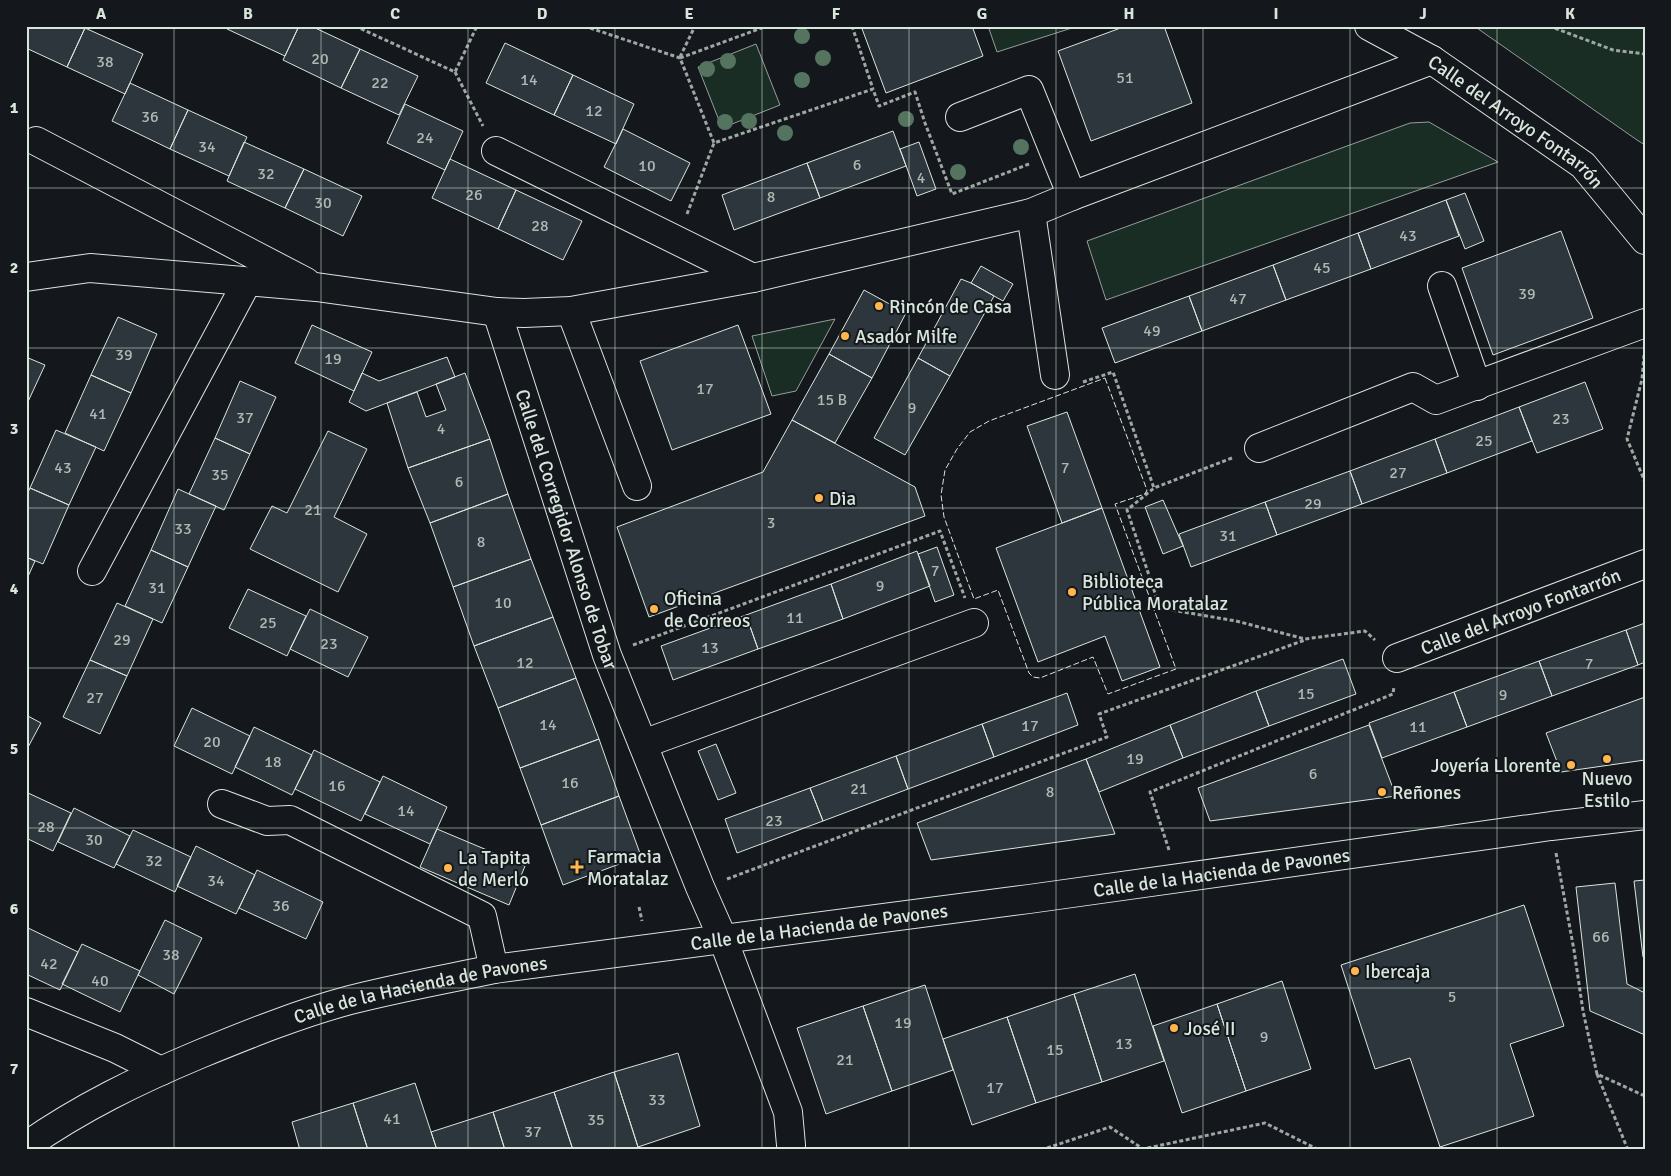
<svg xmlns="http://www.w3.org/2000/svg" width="1671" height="1176" font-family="Signika,sans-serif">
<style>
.green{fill:#1a2d24;stroke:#939e99}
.building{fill:#2c363c;stroke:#d8e6dc}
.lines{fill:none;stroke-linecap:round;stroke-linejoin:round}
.minor-casing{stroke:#d8e6dc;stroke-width:30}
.path{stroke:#9da8a2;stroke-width:3;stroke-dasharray:4 2.5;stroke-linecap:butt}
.minor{stroke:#14181c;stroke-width:28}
.fence{stroke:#d8e6dc;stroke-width:1;stroke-dasharray:6 2.5;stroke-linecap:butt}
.tree{fill:#55745f}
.grid{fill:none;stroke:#d8e6dc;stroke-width:1;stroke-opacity:0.55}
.poi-dot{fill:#ffb74d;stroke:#14181c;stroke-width:2}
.labels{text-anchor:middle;stroke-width:4;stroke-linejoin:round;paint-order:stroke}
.number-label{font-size:16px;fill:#adbab4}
.street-label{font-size:19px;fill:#d8e6dc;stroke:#14181c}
.poi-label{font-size:19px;fill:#d8e6dc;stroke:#14181c;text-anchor:start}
.neatline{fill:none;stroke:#d8e6dc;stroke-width:2}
.grid-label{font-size:16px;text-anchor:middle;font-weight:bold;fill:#d8e6dc}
</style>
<rect width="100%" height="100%" fill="#14181c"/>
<path class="green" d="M988,26H1078L997,52Z
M1474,26H1645V145L1637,140Z
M756,44L780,105L722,128L698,67Z
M1429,122L1498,162L1106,300L1087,241L1410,123Z
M835,319L796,391L772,396L752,336Z"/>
<path class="building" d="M26,26H82L85,28L67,67L26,48Z
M228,26H299L285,56L227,29Z
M299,26H311L360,49L341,88L283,60Z
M861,26H972L983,56L886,93Z
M1126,26H1164L1192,103L1091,141L1058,51Z
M85,28L143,54L125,94L67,67Z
M505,43L573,75L554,115L486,83Z
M360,49L418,76L399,115L341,88Z
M573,75L634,104L616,144L554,115Z
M130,83L188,110L170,149L112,121Z
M405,104L463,131L445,170L387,143Z
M188,110L247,137L229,176L170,149Z
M623,129L690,163L671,201L604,167Z
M893,131L906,166L820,198L807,163Z
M244,142L304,169L285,208L227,181Z
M919,142L936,189L917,196L900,149Z
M450,159L516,190L498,229L432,198Z
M807,163L820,198L734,230L722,195Z
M304,169L362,196L343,236L285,208Z
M516,190L582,221L563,260L498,229Z
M1465,193L1484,241L1465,249L1446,200Z
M1446,200L1459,236L1371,269L1358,233Z
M1561,231L1593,318L1493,355L1462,268Z
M1358,233L1371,269L1286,300L1273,265Z
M1273,265L1286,300L1202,331L1189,296Z
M981,266L1013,284L1003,301L971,283Z
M961,279L971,283L994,296L950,376L918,358Z
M864,290L906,313L872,378L829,354Z
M1189,296L1202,331L1115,363L1102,328Z
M118,317L157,334L131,393L91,375Z
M312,325L372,352L354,391L295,363Z
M738,325L771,414L672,450L640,361Z
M829,354L872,378L835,443L792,420Z
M26,357L45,365L26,406Z
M447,357L455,377L366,411L349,402L362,373L379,381Z
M918,358L950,376L905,455L874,438Z
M465,373L490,439L408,468L387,403L417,392L426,417L446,410L436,384Z
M91,375L131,393L104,451L65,433Z
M240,381L276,397L250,454L215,438Z
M1585,382L1603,429L1537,453L1519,407Z
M1519,407L1532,441L1447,473L1435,439Z
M1067,412L1102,508L1062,523L1027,426Z
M792,420L915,487L925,516L649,617L617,527L763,472Z
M56,430L96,447L69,505L30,488Z
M328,431L367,449L334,517L367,534L338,592L250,549L272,506L287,513Z
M215,438L250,454L224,510L189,494Z
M490,439L508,494L430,523L408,468Z
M1435,439L1447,473L1362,504L1350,471Z
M1350,471L1362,504L1277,535L1265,502Z
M30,488L69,505L43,564L26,557V497Z
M178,489L216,506L188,567L151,550Z
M508,494L531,559L453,587L430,523Z
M1163,500L1183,546L1163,554L1145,507Z
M1265,502L1277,535L1191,567L1179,534Z
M1102,508L1160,667L1122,681L1105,636L1038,662L996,548Z
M937,547L954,595L935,602L918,554Z
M151,550L188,567L162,623L125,606Z
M917,551L930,586L843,619L831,584Z
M26,557L35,561L26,581Z
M531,559L553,617L474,646L453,587Z
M831,584L843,619L758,649L746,615Z
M248,589L306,616L287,656L229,628Z
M117,603L153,619L127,676L90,660Z
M310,609L368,637L348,677L290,649Z
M746,615L758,649L673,680L661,646Z
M553,617L576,678L498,708L474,646Z
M1645,623V662L1638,665L1626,630Z
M1626,630L1638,665L1552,696L1539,661Z
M1343,659L1356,694L1269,726L1256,691Z
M90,660L127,676L100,734L63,717Z
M1539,661L1552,696L1467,727L1454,692Z
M576,678L599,739L520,768L498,708Z
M1256,691L1269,726L1183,758L1170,725Z
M1454,692L1467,727L1382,758L1369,723Z
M1067,693L1078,725L994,757L982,724Z
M1645,697V760L1561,772L1546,733Z
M192,708L250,736L232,774L174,746Z
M26,715L41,723L26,751Z
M982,724L994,757L908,789L896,756Z
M1170,725L1183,758L1099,792L1086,759Z
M1369,725L1396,796L1210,821L1198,788Z
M254,727L312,755L292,795L235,767Z
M599,739L619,796L541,825L520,768Z
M716,744L736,793L718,800L698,751Z
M314,750L380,782L361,821L295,789Z
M896,756L908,789L823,821L810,788Z
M1086,759L1115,834L931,860L917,823Z
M383,776L447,807L430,844L365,814Z
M810,788L823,821L737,853L725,819Z
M26,792L71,813L53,851L26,838Z
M619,796L641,856L563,885L541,825Z
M74,808L130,836L114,868L58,842Z
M437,829L525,866L509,905L420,867Z
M133,830L191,857L175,892L116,864Z
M196,846L255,875L236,914L177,886Z
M257,870L323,902L306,939L239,908Z
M1645,880V958L1643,957L1634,881Z
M1615,883L1627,984L1645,993V1035L1590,1011L1576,887Z
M1524,905L1564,1026L1510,1044L1534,1116L1440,1147L1410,1058L1375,1069L1341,965Z
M165,920L202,938L174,994L138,975Z
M26,927L78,952L60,990L26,974Z
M82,944L140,971L120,1012L62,984Z
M1135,974L1164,1061L1102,1082L1074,994Z
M1282,981L1311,1069L1246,1091L1217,1004Z
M925,985L953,1070L892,1091L863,1006Z
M1074,994L1102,1082L1036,1103L1007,1017Z
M1217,1004L1246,1091L1182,1113L1153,1026Z
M863,1006L892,1091L826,1114L797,1028Z
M1007,1017L1036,1103L972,1125L943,1039Z
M678,1053L700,1126L638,1147L614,1072Z
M614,1072L638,1147L628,1150H573L554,1092Z
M415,1083L437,1150H368L353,1103Z
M554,1092L573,1150H505L493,1112Z
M353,1103L368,1150H300L292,1122Z
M493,1112L505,1150H437L431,1132Z"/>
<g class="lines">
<defs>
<g id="minor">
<path id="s1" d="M1369,26L1432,60L1583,165L1645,240"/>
<path d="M960,117L1029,90L1072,196"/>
<path d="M36,141L306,282"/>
<path d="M496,151L753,278"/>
<path d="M1031,213L1055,375"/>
<path d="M26,277L90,268L316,287L497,312L524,313L571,311L753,278L1031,213L1072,196L1432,60"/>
<path d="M1442,286L1477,386"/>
<path d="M571,311L637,486"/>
<path id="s2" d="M497,312L607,655L700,887L723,939L788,1112L791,1145"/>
<path d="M1259,448L1413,387L1436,400L1645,323"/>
<path d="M92,571L247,282"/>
<path id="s3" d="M1397,658L1645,564"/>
<path d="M643,744L974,623"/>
<path d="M222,804L267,821L290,820L482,916L494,969"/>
<path d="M26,1012L115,1048L161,1071"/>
<path id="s4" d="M26,1146C82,1107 138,1080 200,1054C249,1034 298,1014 350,1000C397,988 446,979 494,969L1029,899L1551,826L1645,815"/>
</g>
</defs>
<use href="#minor" class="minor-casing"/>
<path class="path" d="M355,26L455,72L477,26
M584,26L680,58L714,143L873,89L879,106L915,92L925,123L952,194L1029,164
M852,26L873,89
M1549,26L1613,50L1645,54
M680,57L695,26
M680,58L767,26
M455,72L483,126
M687,214L714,143
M1644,355L1642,379L1627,439L1645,482
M1083,382L1113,372L1154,488
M1232,458L1154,488L1127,510L1160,608L1236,621L1305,639L1365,631L1375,640
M633,645L940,531L965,598
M1169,850L1150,792L1393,694L1394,686
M1556,853L1574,950L1583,1011L1597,1074L1645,1096
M727,879L1107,737L1099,714L1305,640
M639,907L642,921
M1597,1074L1628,1150
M1041,1150L1110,1127L1143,1149L1265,1123L1319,1150"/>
<use href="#minor" class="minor"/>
<path class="fence" d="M1105,378L1147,490L1145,494L1115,504L1176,669L1108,694L1093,657L1040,678L1033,677L1029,673L998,590L974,599L944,517L941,495L945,470L957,449L970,432L989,421Z"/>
</g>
<g class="tree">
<circle cx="802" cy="36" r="8"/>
<circle cx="823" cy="58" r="8"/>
<circle cx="728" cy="61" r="8"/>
<circle cx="707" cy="69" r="8"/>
<circle cx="802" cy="80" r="8"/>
<circle cx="906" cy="119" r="8"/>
<circle cx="749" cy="121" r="8"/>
<circle cx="725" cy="122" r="8"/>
<circle cx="785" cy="133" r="8"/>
<circle cx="1021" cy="147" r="8"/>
<circle cx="958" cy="172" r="8"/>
</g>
<path class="grid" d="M174,26V1150M321,26V1150M468,26V1150M615,26V1150M762,26V1150M909,26V1150M1056,26V1150M1203,26V1150M1350,26V1150M1497,26V1150M26,188H1645M26,348H1645M26,508H1645M26,668H1645M26,828H1645M26,988H1645"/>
<g class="poi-dot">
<circle cx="879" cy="306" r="5"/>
<circle cx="845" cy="336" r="5"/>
<circle cx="819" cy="498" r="5"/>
<circle cx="1072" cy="592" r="5"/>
<circle cx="654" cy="609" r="5"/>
<circle cx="1607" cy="759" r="5"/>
<circle cx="1571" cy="765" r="5"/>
<circle cx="1382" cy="792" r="5"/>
<path d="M574.5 859.5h5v5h5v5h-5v5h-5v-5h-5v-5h5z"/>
<circle cx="448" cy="868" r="5"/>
<circle cx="1355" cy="971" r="5"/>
<circle cx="1174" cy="1028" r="5"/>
</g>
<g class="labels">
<g class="number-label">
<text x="320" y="64">20</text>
<text x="105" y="67">38</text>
<text x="1125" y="83">51</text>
<text x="529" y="85">14</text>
<text x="380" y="88">22</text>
<text x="594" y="116">12</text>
<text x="150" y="122">36</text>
<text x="425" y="143">24</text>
<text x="207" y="152">34</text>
<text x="857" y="170">6</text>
<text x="647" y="171">10</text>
<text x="266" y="179">32</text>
<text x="921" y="183">4</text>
<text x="474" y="200">26</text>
<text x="771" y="202">8</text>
<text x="323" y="208">30</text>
<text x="540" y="231">28</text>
<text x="1408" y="241">43</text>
<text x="1322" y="273">45</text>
<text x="1527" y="299">39</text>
<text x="1238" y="304">47</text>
<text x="1152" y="336">49</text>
<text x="124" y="360">39</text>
<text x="333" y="364">19</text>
<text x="705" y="394">17</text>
<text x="832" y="405">15 B</text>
<text x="912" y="413">9</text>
<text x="98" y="419">41</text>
<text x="245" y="423">37</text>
<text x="1561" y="424">23</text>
<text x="441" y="434">4</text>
<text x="1484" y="446">25</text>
<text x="63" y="473">43</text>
<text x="1065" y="473">7</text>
<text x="1398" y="478">27</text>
<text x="220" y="480">35</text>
<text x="459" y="487">6</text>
<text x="1313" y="509">29</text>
<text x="313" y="515">21</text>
<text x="771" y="528">3</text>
<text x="183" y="534">33</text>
<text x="1228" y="541">31</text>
<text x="481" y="547">8</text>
<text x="935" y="576">7</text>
<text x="880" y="591">9</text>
<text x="157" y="593">31</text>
<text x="503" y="608">10</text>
<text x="795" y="623">11</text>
<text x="268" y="628">25</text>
<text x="122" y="645">29</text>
<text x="329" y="649">23</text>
<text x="710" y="653">13</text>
<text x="525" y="668">12</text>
<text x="1589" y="669">7</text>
<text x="1306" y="699">15</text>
<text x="1503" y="700">9</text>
<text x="95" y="703">27</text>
<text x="548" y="730">14</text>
<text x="1030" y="731">17</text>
<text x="1418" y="732">11</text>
<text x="212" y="747">20</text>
<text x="1135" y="764">19</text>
<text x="273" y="767">18</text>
<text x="1313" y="779">6</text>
<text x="570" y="788">16</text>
<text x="337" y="791">16</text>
<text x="859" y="794">21</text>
<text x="1050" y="797">8</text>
<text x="406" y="816">14</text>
<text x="774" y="826">23</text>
<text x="46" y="832">28</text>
<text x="94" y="845">30</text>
<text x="154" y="866">32</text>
<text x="216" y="886">34</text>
<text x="281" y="911">36</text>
<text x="1601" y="942">66</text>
<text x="171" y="960">38</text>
<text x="49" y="969">42</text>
<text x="100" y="986">40</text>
<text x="1452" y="1002">5</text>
<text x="903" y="1028">19</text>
<text x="1264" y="1042">9</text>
<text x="1124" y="1049">13</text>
<text x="1055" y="1055">15</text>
<text x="845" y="1065">21</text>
<text x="995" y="1093">17</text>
<text x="657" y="1105">33</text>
<text x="392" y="1124">41</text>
<text x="596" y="1125">35</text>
<text x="533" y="1137">37</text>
</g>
<g class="street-label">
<text dy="7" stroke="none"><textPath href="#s1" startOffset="176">Calle del Arroyo Fontarrón</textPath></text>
<text dy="7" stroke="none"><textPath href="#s2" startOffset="228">Calle del Corregidor Alonso de Tobar</textPath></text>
<text dy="7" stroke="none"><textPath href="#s3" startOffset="132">Calle del Arroyo Fontarrón</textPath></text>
<text dy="7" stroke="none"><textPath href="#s4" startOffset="1238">Calle de la Hacienda de Pavones</textPath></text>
<text dy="7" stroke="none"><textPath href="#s4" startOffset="832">Calle de la Hacienda de Pavones</textPath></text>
<text dy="7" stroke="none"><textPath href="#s4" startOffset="428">Calle de la Hacienda de Pavones</textPath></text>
</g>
<g class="poi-label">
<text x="889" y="313">Rincón de Casa</text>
<text x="855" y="343">Asador Milfe</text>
<text x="829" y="505">Dia</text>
<text x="1082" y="588">Biblioteca<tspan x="1082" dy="22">Pública Moratalaz</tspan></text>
<text x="664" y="605">Oficina<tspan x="664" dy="22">de Correos</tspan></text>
<text x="1561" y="772" text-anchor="end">Joyería Llorente</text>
<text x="1607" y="785" text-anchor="middle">Nuevo<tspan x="1607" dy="22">Estilo</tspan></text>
<text x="1392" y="799">Reñones</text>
<text x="587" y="863">Farmacia<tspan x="587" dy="22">Moratalaz</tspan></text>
<text x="458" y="864">La Tapita<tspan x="458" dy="22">de Merlo</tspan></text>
<text x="1365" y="978">Ibercaja</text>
<text x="1184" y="1035">José II</text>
</g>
</g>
<rect width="1671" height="1176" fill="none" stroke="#14181c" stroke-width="55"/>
<rect x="28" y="28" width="1616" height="1120" class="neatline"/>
<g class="grid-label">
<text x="101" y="19">A</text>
<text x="248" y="19">B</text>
<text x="395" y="19">C</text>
<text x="542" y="19">D</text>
<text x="689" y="19">E</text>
<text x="836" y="19">F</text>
<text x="982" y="19">G</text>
<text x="1129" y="19">H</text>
<text x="1276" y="19">I</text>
<text x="1423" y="19">J</text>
<text x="1570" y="19">K</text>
<text x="14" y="113">1</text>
<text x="14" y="273">2</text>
<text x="14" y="434">3</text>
<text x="14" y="594">4</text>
<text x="14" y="754">5</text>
<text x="14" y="914">6</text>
<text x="14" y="1074">7</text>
</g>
</svg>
